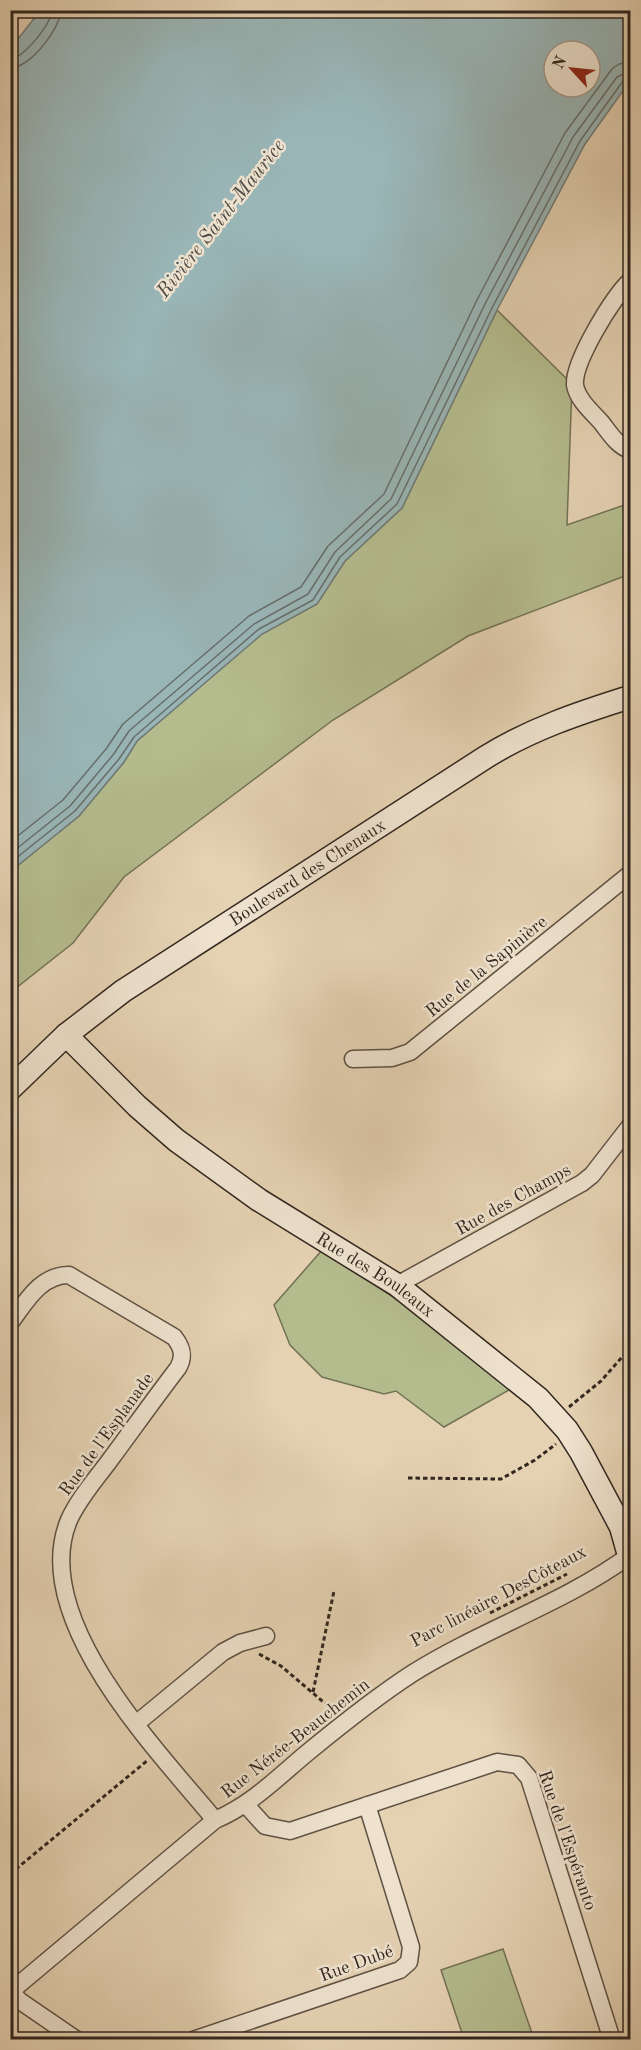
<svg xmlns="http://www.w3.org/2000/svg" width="641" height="2050" font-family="'Old Standard TT',serif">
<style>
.green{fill:#b4bc8e;stroke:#737256;stroke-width:1.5}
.water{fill:#99b5b6;stroke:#707c7a;stroke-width:1.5;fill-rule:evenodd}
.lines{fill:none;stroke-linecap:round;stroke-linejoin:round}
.shore{stroke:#666e6a;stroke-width:1.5}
.street-casing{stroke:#5f5244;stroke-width:19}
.secondary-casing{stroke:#32271f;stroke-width:25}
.path{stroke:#32271f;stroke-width:3;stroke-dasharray:4.5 3;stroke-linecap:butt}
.street{stroke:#eee2ce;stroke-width:16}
.secondary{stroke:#eee2ce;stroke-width:22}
.labels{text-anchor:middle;stroke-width:5;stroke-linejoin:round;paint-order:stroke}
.street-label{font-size:18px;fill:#32271f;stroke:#eee2ce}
.water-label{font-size:20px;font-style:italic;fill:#4c4a45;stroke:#eee2ce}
</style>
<rect width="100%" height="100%" fill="#e5d2b3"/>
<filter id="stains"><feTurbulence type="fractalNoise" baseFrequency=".00333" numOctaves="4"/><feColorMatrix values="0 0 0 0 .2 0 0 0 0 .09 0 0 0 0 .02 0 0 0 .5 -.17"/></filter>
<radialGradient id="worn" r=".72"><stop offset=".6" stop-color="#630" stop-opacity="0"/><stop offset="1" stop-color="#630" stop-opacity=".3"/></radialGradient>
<path class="green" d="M497,310L572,384L567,525L630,503V574L468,636L333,720L124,877L73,943L11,992V871L79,816L124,762L137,741L262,634L317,604L345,561L402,508Z
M323,1249L473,1352L516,1386L444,1427L396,1391L384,1394L322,1377L290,1345L274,1305Z
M503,1949L534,2039H464L441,1970Z"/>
<path class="water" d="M40,11H630V81L585,144L497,310L402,508L345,561L317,604L262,634L137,741L124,762L79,816L11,871L10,49ZM554,51H590V87H554Z"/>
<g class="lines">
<path class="shore" d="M10,59C24,58 51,24 52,10
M10,68C30,68 60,29 61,10
M10,842L63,800L106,749L123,724L249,616L301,587L328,546L384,494L477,300L565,133L612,69L619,64L630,62
M10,854L70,806L113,755L129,731L254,624L308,594L335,552L391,499L485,304L573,137L617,77L630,71
M10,863L75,811L119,759L134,737L259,629L313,600L340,557L397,504L492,308L580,141L623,81L630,79"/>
<defs>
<path id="street" d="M630,281C613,297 573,362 575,385C577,399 592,412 601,422C609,432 617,446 630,450
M353,1059L392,1058L410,1052L630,874
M397,1285L582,1183L592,1175L630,1126
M10,1323C26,1302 40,1275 69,1275L174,1337C182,1347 185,1356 178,1368C155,1398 133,1429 110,1460C96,1479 79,1498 69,1520C28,1618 158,1751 215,1820
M137,1723L223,1652L240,1643L266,1636
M246,1805L265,1826L290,1831L497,1762L518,1765L529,1778L612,2040
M10,1991L20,2001L77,2040
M10,1992L215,1820C251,1805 277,1778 307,1753C341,1725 376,1697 413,1673C483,1629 565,1603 630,1555
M193,2040L400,1970L409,1962L411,1947L367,1805"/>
<g id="secondary">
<path id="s1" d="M66,1035L137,1106L176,1140L259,1200L397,1285L538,1398L567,1430L581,1452L621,1527L630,1559"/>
<path id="s2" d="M10,1089L66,1035L123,991L486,757C531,729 579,713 630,697"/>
</g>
</defs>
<use href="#street" class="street-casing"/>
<use href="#secondary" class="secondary-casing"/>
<path class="path" d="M569,1407L601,1381L630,1348
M408,1478L501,1479L535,1460L556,1444
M490,1613L567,1574
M259,1654L281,1666L334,1711
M313,1692L334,1591
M10,1874L148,1760"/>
<use href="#street" class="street"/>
<use href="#secondary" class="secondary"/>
</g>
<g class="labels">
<g class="street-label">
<text dy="6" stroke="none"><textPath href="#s2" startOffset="369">Boulevard des Chenaux</textPath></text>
<text transform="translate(486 966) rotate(-39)" y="6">Rue de la Sapinière</text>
<text transform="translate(513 1199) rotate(-29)" y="6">Rue des Champs</text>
<text dy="6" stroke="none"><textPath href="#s1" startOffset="393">Rue des Bouleaux</textPath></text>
<text transform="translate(106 1434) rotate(-54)" y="6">Rue de l'Esplanade</text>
<text transform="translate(498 1596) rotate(-28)" y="6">Parc linéaire DesCôteaux</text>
<text transform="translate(295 1738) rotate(-38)" y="6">Rue Nérée-Beauchemin</text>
<text transform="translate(568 1840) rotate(71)" y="6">Rue de l'Espéranto</text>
<text transform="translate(356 1963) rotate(-20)" y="6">Rue Dubé</text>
</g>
<g class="water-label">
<text transform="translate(220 218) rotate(-52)" y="7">Rivière Saint-Maurice</text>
</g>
</g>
<rect width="641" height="2050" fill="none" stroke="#e5d2b3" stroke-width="36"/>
<rect x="12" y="12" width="617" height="2026" fill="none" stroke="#32271f" stroke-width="3"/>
<rect x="18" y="18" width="605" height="2014" fill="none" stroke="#32271f" stroke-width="1.5"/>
<g transform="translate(572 69) rotate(297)"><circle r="28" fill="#eee2ce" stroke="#a39788" stroke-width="1.5"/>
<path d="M0-4.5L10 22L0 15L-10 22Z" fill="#8f2418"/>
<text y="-9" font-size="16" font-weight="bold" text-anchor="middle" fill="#32271f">N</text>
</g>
<rect width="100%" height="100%" filter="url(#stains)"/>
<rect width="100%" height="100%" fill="url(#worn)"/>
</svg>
